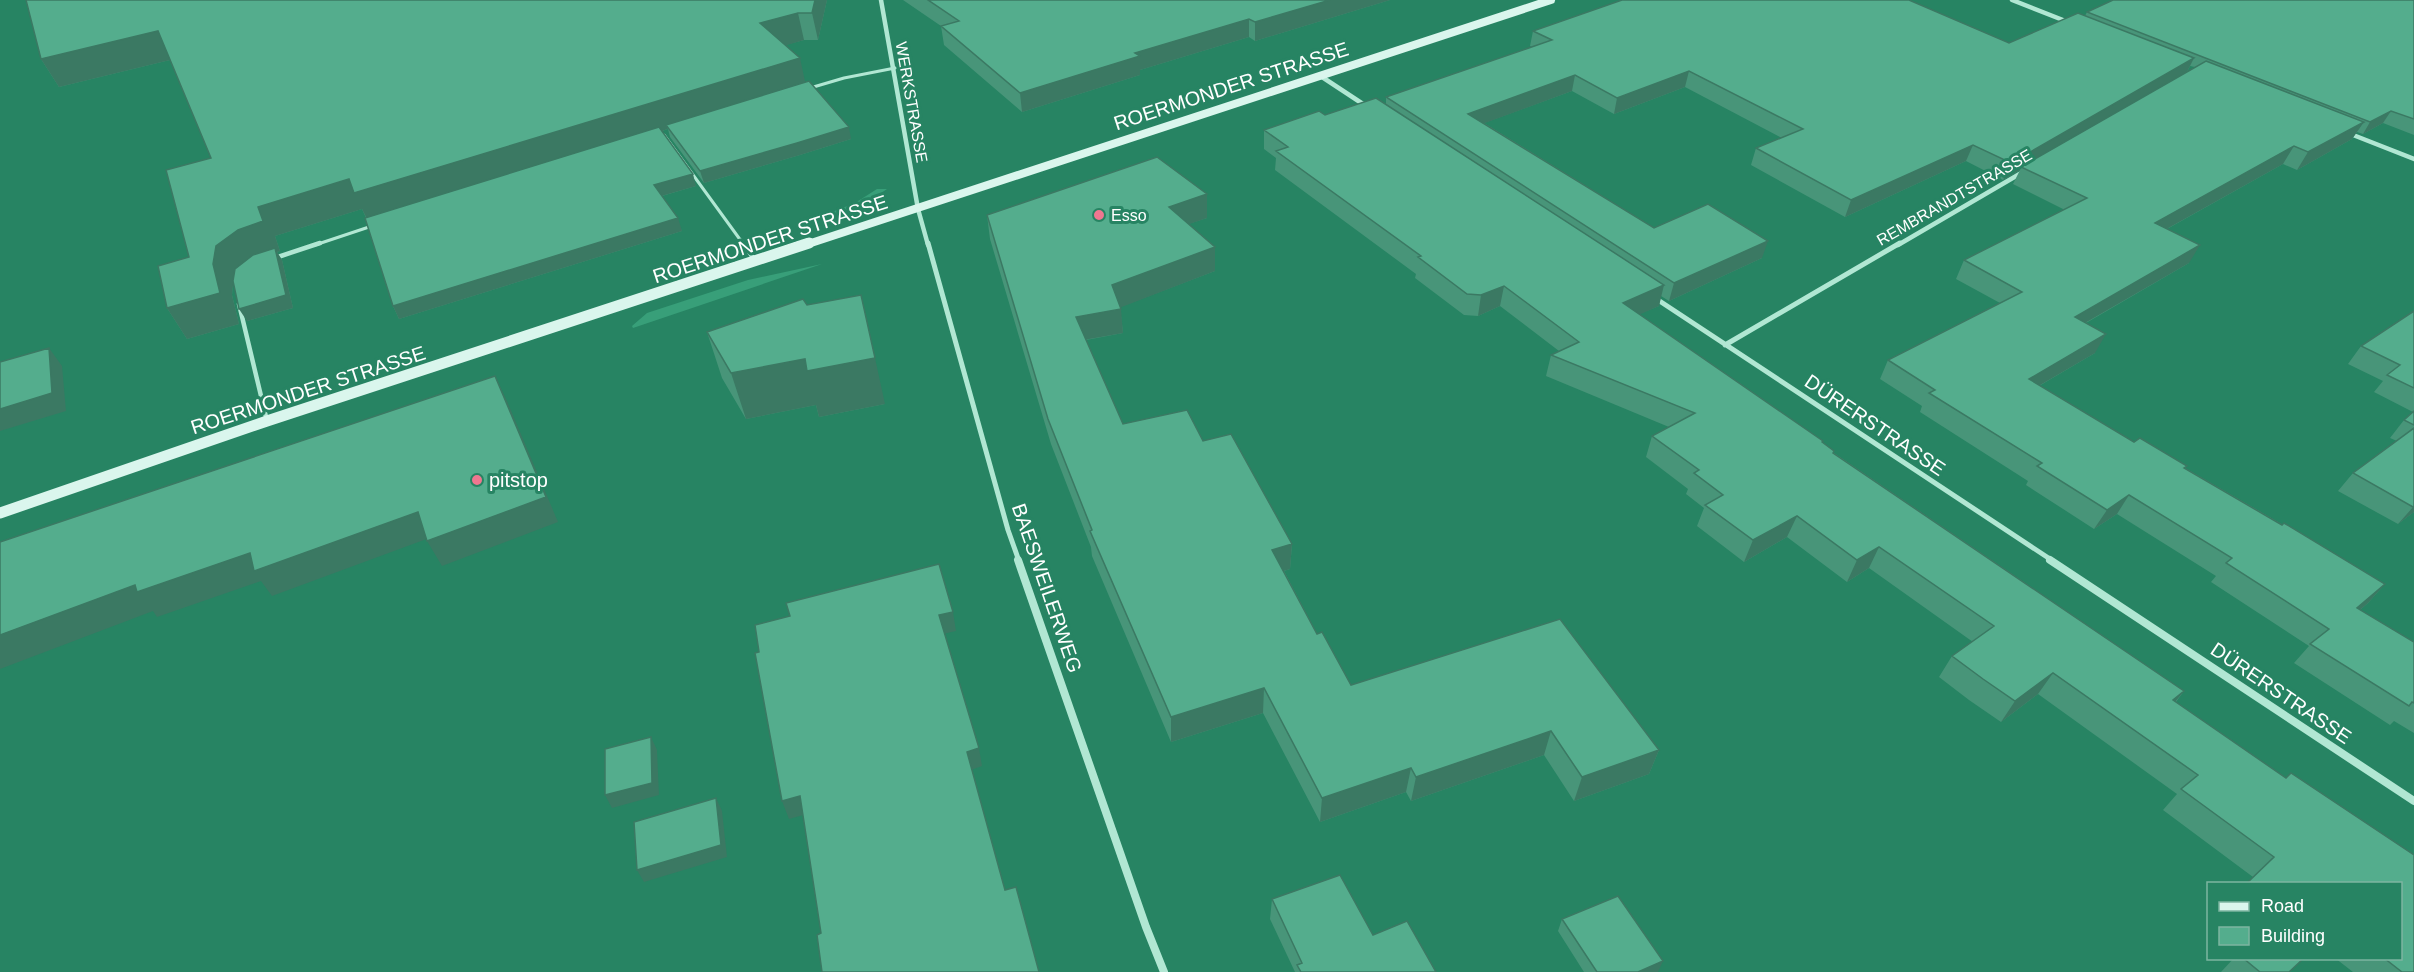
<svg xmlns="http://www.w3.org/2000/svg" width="2414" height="972" font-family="Helvetica,sans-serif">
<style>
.green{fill:#389f79}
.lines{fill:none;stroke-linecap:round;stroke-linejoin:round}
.service-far1{stroke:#b1e7d3;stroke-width:3}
.service{stroke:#b1e7d3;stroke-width:4.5}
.minor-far2{stroke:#b1e7d3;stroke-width:4.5}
.minor-far1{stroke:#b1e7d3;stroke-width:5}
.minor{stroke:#b1e7d3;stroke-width:8}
.secondary-far1{stroke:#daf6ed;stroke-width:8}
.secondary{stroke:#daf6ed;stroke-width:11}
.wall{fill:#489579;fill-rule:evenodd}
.shaded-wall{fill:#3b7963}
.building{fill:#54ad8d;stroke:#3b7963;stroke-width:1.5}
.poi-dot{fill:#ef7790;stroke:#278463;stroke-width:2}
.labels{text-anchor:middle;stroke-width:6;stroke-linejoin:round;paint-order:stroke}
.far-street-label{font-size:16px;fill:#fff;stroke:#278463}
.far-poi-label{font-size:16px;fill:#fff;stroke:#278463;text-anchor:start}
.street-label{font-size:20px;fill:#fff;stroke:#278463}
.poi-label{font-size:20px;fill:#fff;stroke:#278463;text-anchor:start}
</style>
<rect width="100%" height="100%" fill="#278463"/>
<path class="green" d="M877,189H887L855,211L830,222L827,214L855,203Z
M822,264L633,328L632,326L647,313L748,280Z"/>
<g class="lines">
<path class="service-far1" d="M810,88L844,78L895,68
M664,135L744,245
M315,245L372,226"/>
<path class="service" d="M743,243L754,259
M275,258L320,243
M239,304L267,421"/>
<path class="minor-far2" d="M881,0L918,209L928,245
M2012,0L2068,22
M1319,75L1366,106
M2348,133L2414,159
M1898,245L2023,172"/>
<path class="minor-far1" d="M928,243L1008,530L1019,561
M1655,298L2053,561
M1725,345L1900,243"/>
<path class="minor" d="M1018,560L1146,927L1164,972
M2050,560L2414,801"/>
<path class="secondary-far1" d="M805,245L1551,0"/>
<path class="secondary" d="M0,513L267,421L809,243"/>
</g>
<path class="wall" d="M827,0L818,40H804L785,45L805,82L851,139L800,155L704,183L670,137L668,129L662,131L696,186L662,196L682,231L399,319L393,306L366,218L362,209L275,236L280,251L277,252L282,260L293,308L247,321L233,283L232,295L239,324L187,339L167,308L189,257L211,158L170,60L59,87L41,59Z
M903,0H1390L1255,41L1249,37L1140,70V75L1022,112L944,45L941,26Z
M2414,0V135L2383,123L2363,134L2357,132L2352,139L2297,170L2283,164L2167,229L2189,263L2086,323L2095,353L2039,386L2134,442L2187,466L2185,468L2385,584L2368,603L2360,610L2414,642V733L2394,721L2390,725L2294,663L2309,646L2211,582L2216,576L2117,514L2094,529L2026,485L2028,481L1920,412L1922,406L1880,379L1888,360L2000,303L1956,279L1964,260L2065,210L2013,184L2020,170L2003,180L1966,161L1845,217L1751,165L1756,148L1782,138L1685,87L1614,114L1572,91L1484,123L1654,228L1762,258L1669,301L1661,296L1659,306L1639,314L1823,441V443L1834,453L2184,691L2176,702L2414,972H2353L2335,958H2400L2253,877L2163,810L2177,794L2038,694L2001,722L1969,700L1939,677L1952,656L1973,642L1869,568L1847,582L1787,537L1744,562L1697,526L1704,508L1686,494L1688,489L1646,457L1652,436L1669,427L1546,376L1551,355L1559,351L1500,306L1478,316L1464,315L1415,278L1416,274L1275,170L1276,158L1264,149V130L1325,115L1386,104V97L1532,47L1530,46L1533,31L2009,43L2085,16L2087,12ZM2190,66L2195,67L2187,72Z
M987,215L1207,218L1188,224L1215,271L1120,307L1123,333L1086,340L1123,424L1203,441L1292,544L1290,569L1284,571L1317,634L1351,685L1659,750L1649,774L1574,801L1544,755L1411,801L1406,792L1320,822L1263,713L1171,742L1092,556L1091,547L1051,444L990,239Z
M2414,311V512L2398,524L2338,491L2353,473L2397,441L2390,438L2404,420L2413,412L2374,392L2383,381L2348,364L2361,346Z
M707,332L885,404L819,417L816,405L746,419L722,378Z
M1272,899L1373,935L1436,972H1295L1270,919Z
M1562,919L1658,972H1584L1558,931Z
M2234,958H2304L2289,972H2221Z"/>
<path class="shaded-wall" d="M815,0H827L818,40L812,13Z
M1330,0H1390L1255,41V22Z
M798,13L804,40L767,51L760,23Z
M1249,19V37L1140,70V75L1022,112L1020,93L1135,53Z
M158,31L174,59L59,87L41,59Z
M800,58L806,86L666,125L668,129L369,223L362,209L275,236L280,251L277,252L282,260L293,308L247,321L239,309L234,276L232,295L239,324L187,339L167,308L213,264L216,246L258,207L349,179Z
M2194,58L2186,74L2021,167L2020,170L2003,180L2011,163Z
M1689,71L1685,87L1614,114L1617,98Z
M1575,75L1572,91L1466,130L1468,114Z
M2391,111L2383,123L2363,134L2370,122Z
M2364,122L2352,139L2297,170L2308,152Z
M849,127L851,139L800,155L704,183L700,171Z
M1973,145L1966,161L1845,217L1851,200Z
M2294,146L2283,164L2145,241L2155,223Z
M693,174L696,186L658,197L654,185Z
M1207,194V218L1169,231V207Z
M678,218L682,231L399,319L393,306Z
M1768,241L1762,258L1669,301L1674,283Z
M2200,245L2189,263L2064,335L2075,317Z
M1215,247V271L1114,310L1112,285Z
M1664,285L1659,306L1618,324L1623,303Z
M1504,286L1500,306L1478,316L1481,295Z
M1121,309L1123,333L1078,341L1076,317Z
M2106,334L2095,353L2018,398L2029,379Z
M49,348L62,366L66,411L0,431V409Z
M875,358L885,404L819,417L816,405L746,419L731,373L805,359Z
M495,376L507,401L558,522L442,566L427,541Z
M2129,495L2117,514L2094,529L2107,510Z
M2414,506V512L2398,524Z
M418,512L432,537L272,596L261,581L157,617L153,611L0,669V635L135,585L250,553Z
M1797,516L1787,537L1744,562L1753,540Z
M1292,544L1290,569L1271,575L1272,550Z
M1879,547L1869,568L1847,582L1857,560Z
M2385,584L2368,603L2340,627L2357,608Z
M953,612L956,631L943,634L939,615Z
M2053,673L2038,694L2001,722L2015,701Z
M1264,688L1263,713L1171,742V717Z
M2184,691L2167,712L2173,700Z
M1551,731L1544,755L1411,801L1416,777Z
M651,737L657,750L659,795L612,808L605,795Z
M979,748L982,766L971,770L967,752Z
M1659,750L1649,774L1574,801L1582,777Z
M1411,768L1406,792L1320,822L1322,798Z
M800,796L807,814L789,819L782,801Z
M716,798L722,811L727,857L644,882L637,870Z
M1663,961L1658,972H1638Z"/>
<path class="building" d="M26,0H815L812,13H798L760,23L800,58L354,193L349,179L258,207L263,221L238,230L216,246L213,264L220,293L167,308L158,266L189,257L166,170L211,158L158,31L41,59Z
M928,0H1330L1255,22L1249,19L1135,53L1140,56L1020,93L941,26L959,21Z
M1622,0H1909L2009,43L2078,13L2194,58L2011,163L1973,145L1851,200L1756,148L1803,129L1689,71L1617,98L1575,75L1468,114L1654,228L1708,204L1768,241L1674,283L1386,97L1552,40L1533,31Z
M2113,0H2414V119L2391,111L2370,122L2087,12Z
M2206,61L2364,122L2308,152L2294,146L2155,223L2200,245L2075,317L2106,334L2029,379L2134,442L2140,438L2187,466L2184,468L2282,525L2284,523L2385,584L2357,608L2414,642V703L2412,702L2409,706L2310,644L2329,629L2226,563L2232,558L2129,495L2107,510L2037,466L2042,463L1929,393L1935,390L1888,360L2022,292L1964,260L2087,198L2021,167Z
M809,81L849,127L797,143L700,171L666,125Z
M1376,98L1664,285L1623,303L1823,441L1822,442L1834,451L1833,453L2184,691L2173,700L2286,778L2291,773L2414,855V972H2402L2384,958H2400V884H2246L2274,857L2181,789L2198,775L2053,673L2015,701L1983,679L1952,656L1994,626L1879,547L1857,560L1797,516L1753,540L1705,505L1723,495L1694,473L1699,470L1652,436L1695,413L1551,355L1579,342L1504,286L1481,295L1467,294L1418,257L1421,256L1276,151L1288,147L1264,130L1319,111L1325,115Z
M659,127L693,174L654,185L678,218L393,306L365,218Z
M1157,157L1207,194L1169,207L1215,247L1112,285L1121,309L1076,317L1123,424L1187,410L1203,441L1231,434L1292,544L1272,550L1317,634L1322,632L1351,685L1560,619L1659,750L1582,777L1551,731L1416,777L1411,768L1322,798L1264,688L1171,717L1090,531L1092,530L1048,419L987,215Z
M275,248L286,295L239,309L233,281L235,269L253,255Z
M861,295L875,358L807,371L805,359L731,373L707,332L803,299L807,305Z
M2414,311V388L2387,375L2400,365L2361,346Z
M49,348L52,393L0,409V362Z
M495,376L546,497L427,541L418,512L254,571L250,553L137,592L135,585L0,635V542Z
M2414,411V425L2404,420Z
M2414,428V506L2413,507L2353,473Z
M939,564L953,612L939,615L979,748L967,752L1005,890L1016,887L1039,972H822L817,935L821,933L800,796L782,801L755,653L759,652L755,625L790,616L786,603Z
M651,737L652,783L605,795V749Z
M716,798L721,845L637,870L634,822Z
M1340,875L1373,935L1407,921L1436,972H1301L1297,965L1302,963L1272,899Z
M1618,896L1663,961L1638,972H1597L1562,919Z
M2243,958H2304L2289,972H2260Z"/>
<g class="poi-dot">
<circle cx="1099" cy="215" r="6"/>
<circle cx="477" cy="480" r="6"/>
</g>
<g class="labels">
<g class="far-street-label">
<text transform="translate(912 102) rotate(80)" y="6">WERKSTRASSE</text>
<text transform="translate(1954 197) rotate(-30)" y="6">REMBRANDTSTRASSE</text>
</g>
<g class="far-poi-label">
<text x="1111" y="221">Esso</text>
</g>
<g class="street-label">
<text transform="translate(1231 86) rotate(-18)" y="7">ROERMONDER STRASSE</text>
<text transform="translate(770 239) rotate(-18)" y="7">ROERMONDER STRASSE</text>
<text transform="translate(308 390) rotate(-18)" y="7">ROERMONDER STRASSE</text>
<text transform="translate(1875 425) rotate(34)" y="7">DÜRERSTRASSE</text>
<text transform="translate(1047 588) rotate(71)" y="7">BAESWEILERWEG</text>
<text transform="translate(2281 693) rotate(34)" y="7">DÜRERSTRASSE</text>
</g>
<g class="poi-label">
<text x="489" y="487">pitstop</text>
</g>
</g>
<rect x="2207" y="882" width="195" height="78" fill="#278463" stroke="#7db5a1" stroke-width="1.5"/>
<rect x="2219" y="902" width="30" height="9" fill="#daf6ed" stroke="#7db5a1" stroke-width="1.5"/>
<text x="2261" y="912" font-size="18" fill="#ffffff">Road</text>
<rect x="2219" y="927" width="30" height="18" fill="#54ad8d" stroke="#7db5a1" stroke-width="1.5"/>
<text x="2261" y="942" font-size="18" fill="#ffffff">Building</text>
</svg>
